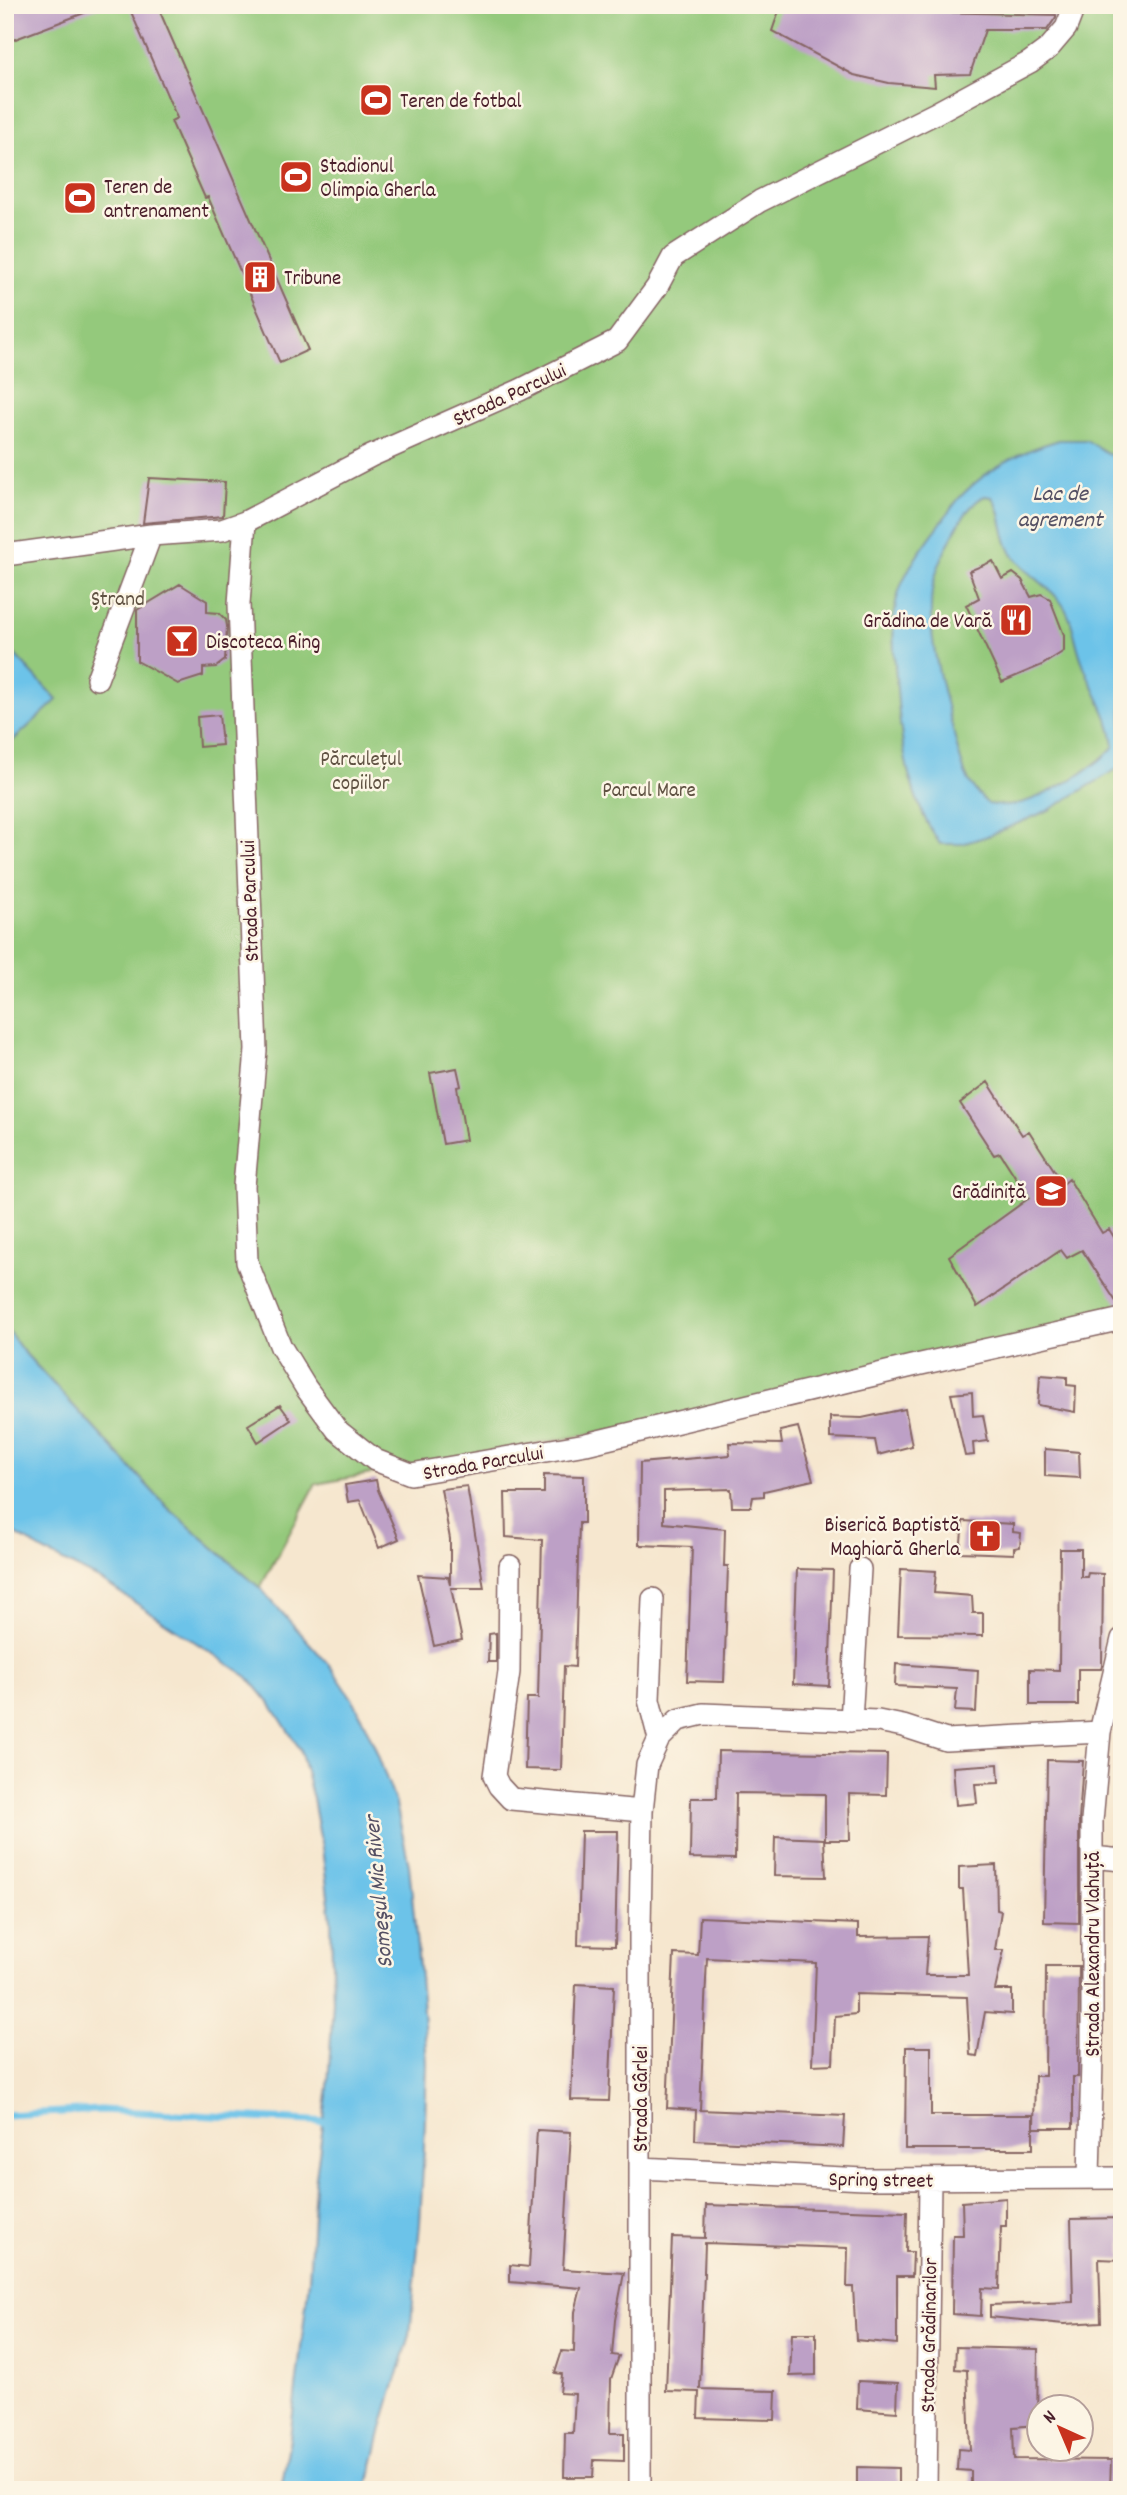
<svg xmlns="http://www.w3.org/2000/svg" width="1127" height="2495" font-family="Dekko,sans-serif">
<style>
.green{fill:#94c97b;stroke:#6f7453;stroke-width:2}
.water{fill:#6cc3e9;stroke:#5b718a;stroke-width:2;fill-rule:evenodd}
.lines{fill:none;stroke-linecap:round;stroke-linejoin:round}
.stream{stroke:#6cc3e9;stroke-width:7}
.building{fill:#bda0c6}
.street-casing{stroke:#866564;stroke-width:24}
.street{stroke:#fff;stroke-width:21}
.labels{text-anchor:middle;stroke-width:5;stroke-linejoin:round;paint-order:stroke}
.poi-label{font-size:21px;fill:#4a1f2b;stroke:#fcf5e5;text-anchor:start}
.street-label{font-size:21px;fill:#4a1f2b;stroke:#fcf5e5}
.park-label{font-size:21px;fill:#605243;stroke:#fcf5e5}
.water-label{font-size:23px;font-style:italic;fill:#545064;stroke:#fcf5e5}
</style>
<rect width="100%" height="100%" fill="#fcf5e5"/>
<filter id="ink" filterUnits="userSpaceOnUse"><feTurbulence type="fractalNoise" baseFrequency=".0143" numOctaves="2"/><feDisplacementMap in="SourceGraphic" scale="14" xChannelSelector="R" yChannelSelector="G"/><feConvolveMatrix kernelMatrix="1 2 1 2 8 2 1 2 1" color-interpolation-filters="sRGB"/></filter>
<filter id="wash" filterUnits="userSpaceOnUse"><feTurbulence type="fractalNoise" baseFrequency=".00686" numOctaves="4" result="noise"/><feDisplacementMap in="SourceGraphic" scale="28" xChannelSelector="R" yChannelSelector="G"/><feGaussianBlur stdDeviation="1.57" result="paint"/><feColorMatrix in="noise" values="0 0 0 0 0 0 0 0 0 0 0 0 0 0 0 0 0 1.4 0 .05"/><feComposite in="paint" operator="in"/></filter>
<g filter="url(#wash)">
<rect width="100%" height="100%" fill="#f6e7cf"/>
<path class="green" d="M5,5H1098L1122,9V1313L618,1429L316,1484L260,1588L167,1507L22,1350L5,1326Z"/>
<path class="water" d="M1059,440H1086L1122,462V766L1049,810L991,835L962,844H940C911,803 902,753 898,703C896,671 890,634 896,602C902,575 918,554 934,532C944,520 952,505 963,494C991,466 1022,451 1059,440ZM985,496L992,497C1003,509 1001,535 1011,552C1023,572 1046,583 1060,601C1074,619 1074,641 1082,661C1092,690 1111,716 1114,746C1096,768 1039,802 1010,805C1003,806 995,805 988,804C979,796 971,786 966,775C958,757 955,736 950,718C940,677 927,633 932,591C935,567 962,506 985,496Z
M5,644L57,700L6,747L5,745Z
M5,1326L22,1350L167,1507L260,1588L331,1667L355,1703L374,1745L396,1804L409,1865L422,1998L427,2063L424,2148L420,2223L410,2335L384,2420L367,2490H281L290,2438L309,2280L315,2184L328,2087L333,2001L331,1920L322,1848L313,1799L300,1749L272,1706L248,1677L101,1580L43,1551L5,1527Z"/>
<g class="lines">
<path class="stream" d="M5,2115L100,2110L330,2122"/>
</g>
<g id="blocks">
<path class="building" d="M5,5H100V7L5,43Z
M128,5H157L308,350L280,363L208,197L205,198L171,121L177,118Z
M781,5H887L898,11L1056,15V17L1047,30H985L970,74L934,75L935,87L889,83L854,75L772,31Z
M149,478L225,482L223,516L143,523Z
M993,561L1002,579L1013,573L1022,580L1031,597L1041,594L1050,599L1064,635V651L1042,665L1002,682L966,605L979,598L969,571Z
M180,584L207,601V612L219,613L226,620L227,626L225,660L216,667L203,668V676L178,684L137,661V610Z
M219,715L222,745L199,747L197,717Z
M457,1068L461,1086L457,1087L466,1140L443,1144L430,1073Z
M988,1082L1022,1135L1029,1131L1063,1184L1069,1179L1102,1233L1109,1229L1122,1250V1306H1119L1082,1250L1067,1258L1061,1250L977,1307L949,1256L1029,1198L1000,1153L994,1155L960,1103Z
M1040,1375L1067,1377V1385L1076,1386L1075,1412L1038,1405Z
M972,1392L973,1416L983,1415L988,1441L973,1443L974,1455L965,1456L951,1394Z
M280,1405L291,1420L258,1442L248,1425Z
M905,1409L912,1446L878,1455L875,1440L830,1438V1417L862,1418Z
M798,1427L813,1480L764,1491V1496L753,1497L751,1507H732L731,1489L664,1491V1523L725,1529L724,1566H728L724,1682L687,1681L692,1547L639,1545L640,1463L730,1455L729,1443L782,1444L780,1431Z
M1045,1449L1079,1452L1080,1478L1045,1476Z
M544,1475L584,1476V1523H579L575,1667L564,1666L561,1770L525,1769L527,1698H538L542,1540L506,1537L505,1493H544Z
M376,1480L378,1490L399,1539L379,1548L360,1500L348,1502L345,1485Z
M467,1486L484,1588H451L462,1640L434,1646L418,1575L448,1577L450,1585V1539L441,1489Z
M963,1521L1013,1524V1532L1021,1533L1020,1547L1014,1548V1554L960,1552Z
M1060,1549H1081V1577H1087L1088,1573L1103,1574L1102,1666L1101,1669H1078V1705H1030V1669L1059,1670Z
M797,1569L833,1570L829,1686L793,1684Z
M901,1569L936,1571L934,1593L972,1596L973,1613H983V1636L898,1635Z
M496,1633V1662H488L489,1634Z
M896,1664L978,1670L976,1712L955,1711L957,1689L895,1686Z
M718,1751L887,1754L886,1795L849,1794L850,1840H825V1794L736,1793L735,1859L690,1858L691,1798H717Z
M1047,1760L1083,1761L1079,1821V1923L1044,1922Z
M998,1764L999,1783L975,1784L977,1803L956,1805L953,1767Z
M581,1831H618L615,1946L578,1945Z
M775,1837L824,1839L826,1877L774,1876Z
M996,1865L997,1910L1001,1911L995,1950H1004L995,1990H1012V2014L985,2012L977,2056L970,2055L967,1997L856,1994V2014L835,2016L833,2064L812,2065L816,1963L707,1958L700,2110L845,2116L843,2147L695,2140L696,2110L667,2108L674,1954L698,1955L700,1917L858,1924V1937L928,1936L925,1975H968L963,1889H959V1867Z
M1046,1966H1079L1078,2077H1073V2128H1034L1035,2076H1045Z
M576,1984L614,1986L609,2101L571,2100Z
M906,2047H931V2115H1033V2149H905Z
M537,2130L571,2132L563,2269L624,2273L615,2320L612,2355L619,2356L611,2379L610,2433H624V2461L594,2460L593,2477H564L565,2433H573L575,2394L560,2393L562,2374L555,2373L562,2351L574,2352L575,2312L581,2288L510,2282V2265L529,2267Z
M1006,2198V2226H1001L999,2289L982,2288L981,2316L952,2314L953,2235H963L962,2202Z
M706,2205L907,2212L906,2252H913L912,2276H897V2344L856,2340L853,2287H847L848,2248L705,2243L700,2389L776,2391L775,2420L698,2418L699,2392L666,2391L672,2237L705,2238Z
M1122,2218V2260L1099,2259L1101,2322L1064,2324L990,2317V2305L1073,2302L1071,2219Z
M792,2333H816V2375L790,2376Z
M956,2347L1038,2349L1037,2425L1013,2427L1014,2459L1111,2460L1110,2490H971V2471L957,2470L958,2449L970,2450L967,2370L955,2369Z
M858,2381L898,2383L897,2412L857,2409Z
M857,2467L898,2468V2490H857Z"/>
</g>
</g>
<g filter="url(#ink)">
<use href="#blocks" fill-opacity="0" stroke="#866564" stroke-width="2"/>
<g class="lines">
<defs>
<path id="street" d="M245,522L239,604L256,1050L244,1186L247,1262L281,1347L306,1388L337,1430L375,1460L411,1474L586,1444L912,1366L1122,1319
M5,555L151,535L222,530L245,522L371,456L520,390L617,341L657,287L673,257L760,201L934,114L1030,62L1049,48L1066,28L1075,5
M97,679L151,535
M510,1566L509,1672L494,1776L499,1786L511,1799L642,1811
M653,1599L649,1700L659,1739
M851,1721L860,1569
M1092,1857L1122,1860
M640,2168L864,2179L1122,2178
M1089,2177L1092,2060V1821L1100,1732L1122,1639
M640,2490V1929L642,1811L647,1765L659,1739L678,1720L703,1714L878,1721L903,1726L946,1740L1100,1732
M926,2490L930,2180"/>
</defs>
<use href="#street" class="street-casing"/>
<use href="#street" class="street"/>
</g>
</g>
<defs>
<symbol id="stadium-square" viewBox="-11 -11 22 22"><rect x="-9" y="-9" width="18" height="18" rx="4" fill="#c8321e" stroke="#fcf5e5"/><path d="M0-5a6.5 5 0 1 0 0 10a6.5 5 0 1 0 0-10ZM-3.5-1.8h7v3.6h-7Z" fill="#fff"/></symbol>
<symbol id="building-square" viewBox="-11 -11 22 22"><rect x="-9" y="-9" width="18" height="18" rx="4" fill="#c8321e" stroke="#fcf5e5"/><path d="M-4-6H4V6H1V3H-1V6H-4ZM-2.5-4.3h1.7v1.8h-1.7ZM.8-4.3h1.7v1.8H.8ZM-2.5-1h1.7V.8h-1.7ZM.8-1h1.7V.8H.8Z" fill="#fff"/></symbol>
<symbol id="restaurant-square" viewBox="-11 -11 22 22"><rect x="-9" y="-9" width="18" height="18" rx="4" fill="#c8321e" stroke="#fcf5e5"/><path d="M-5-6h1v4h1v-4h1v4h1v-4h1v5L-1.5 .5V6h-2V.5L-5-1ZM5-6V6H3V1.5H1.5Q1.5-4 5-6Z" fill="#fff"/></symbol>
<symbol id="bar-square" viewBox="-11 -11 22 22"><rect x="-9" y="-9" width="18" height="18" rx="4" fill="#c8321e" stroke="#fcf5e5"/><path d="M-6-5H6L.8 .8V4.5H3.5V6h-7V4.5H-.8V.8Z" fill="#fff"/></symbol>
<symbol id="school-square" viewBox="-11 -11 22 22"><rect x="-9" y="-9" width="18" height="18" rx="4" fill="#c8321e" stroke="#fcf5e5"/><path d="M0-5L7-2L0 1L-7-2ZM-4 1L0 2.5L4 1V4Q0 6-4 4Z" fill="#fff"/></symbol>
<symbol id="church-square" viewBox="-11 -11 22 22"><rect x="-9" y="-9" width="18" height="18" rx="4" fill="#c8321e" stroke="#fcf5e5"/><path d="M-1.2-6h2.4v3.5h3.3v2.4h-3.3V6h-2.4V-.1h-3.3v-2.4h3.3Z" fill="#fff"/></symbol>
</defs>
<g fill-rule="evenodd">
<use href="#stadium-square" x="357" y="81" width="38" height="38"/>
<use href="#stadium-square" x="277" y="158" width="38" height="38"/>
<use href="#stadium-square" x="61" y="179" width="38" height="38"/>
<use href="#building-square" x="241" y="258" width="38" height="38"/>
<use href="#restaurant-square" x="997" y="601" width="38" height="38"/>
<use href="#bar-square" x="163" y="622" width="38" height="38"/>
<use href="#school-square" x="1032" y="1172" width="38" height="38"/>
<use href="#church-square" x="966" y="1517" width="38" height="38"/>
</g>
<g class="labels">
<g class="poi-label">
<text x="400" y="107">Teren de fotbal</text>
<text x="320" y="172">Stadionul<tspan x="320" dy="24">Olimpia Gherla</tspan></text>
<text x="104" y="193">Teren de<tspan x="104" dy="24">antrenament</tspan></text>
<text x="284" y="284">Tribune</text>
<text x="992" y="627" text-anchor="end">Grădina de Vară</text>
<text x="206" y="648">Discoteca Ring</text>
<text x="1026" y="1198" text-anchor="end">Grădiniță</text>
<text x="960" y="1531" text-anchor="end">Biserică Baptistă<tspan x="960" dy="24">Maghiară Gherla</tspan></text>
</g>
<g class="street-label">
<text transform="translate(509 394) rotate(-25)" y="7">Strada Parcului</text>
<text transform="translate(249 901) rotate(-92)" y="7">Strada Parcului</text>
<text transform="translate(483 1462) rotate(-10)" y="7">Strada Parcului</text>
<text transform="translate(1092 1954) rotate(-90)" y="7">Strada Alexandru Vlahuță</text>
<text transform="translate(640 2099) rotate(-90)" y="7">Strada Gârlei</text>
<text transform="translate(881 2179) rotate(1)" y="7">Spring street</text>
<text transform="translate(928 2335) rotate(-89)" y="7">Strada Grădinarilor</text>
</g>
<g class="park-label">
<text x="118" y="605">Ștrand</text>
<text x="361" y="765">Părculețul<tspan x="361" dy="24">copiilor</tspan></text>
<text x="649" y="796">Parcul Mare</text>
</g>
<g class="water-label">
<text x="1060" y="500">Lac de<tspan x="1060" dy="26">agrement</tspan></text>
<text transform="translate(377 1892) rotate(-95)" y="8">Someşul Mic River</text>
</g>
</g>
<rect width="1127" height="2495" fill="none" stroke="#fcf5e5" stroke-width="28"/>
<g transform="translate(1060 2428) rotate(316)"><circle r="33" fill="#fcf5e5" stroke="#b59f9b" stroke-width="2"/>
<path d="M0-5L12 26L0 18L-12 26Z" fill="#c8321e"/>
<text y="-10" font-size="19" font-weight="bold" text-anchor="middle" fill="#4a1f2b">N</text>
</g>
</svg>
